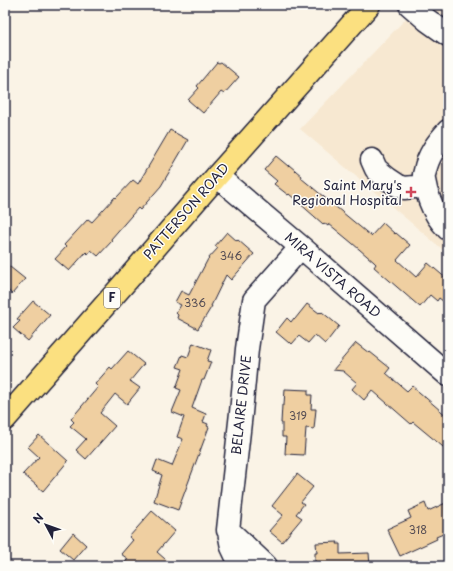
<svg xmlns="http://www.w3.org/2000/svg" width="453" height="571" font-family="'Playpen Sans',sans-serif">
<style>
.built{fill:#f7e8d1}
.building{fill:#efcfa1;stroke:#22223b}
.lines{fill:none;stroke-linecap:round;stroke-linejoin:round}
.minor-casing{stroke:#22223b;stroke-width:25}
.major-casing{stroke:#22223b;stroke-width:25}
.minor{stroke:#fdfcf7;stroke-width:22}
.major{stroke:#fbe080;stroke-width:22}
.poi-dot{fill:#d1495b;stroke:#fdfcf7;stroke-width:1.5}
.labels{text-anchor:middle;stroke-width:3;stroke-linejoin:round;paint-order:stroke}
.number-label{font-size:11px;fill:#554d54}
.shield{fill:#fdfcf7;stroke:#646373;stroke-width:1}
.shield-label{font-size:12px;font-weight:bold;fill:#22223b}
.poi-label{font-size:13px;fill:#22223b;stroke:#fdfcf7;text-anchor:end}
.street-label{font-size:13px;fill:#22223b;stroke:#fdfcf7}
</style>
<rect width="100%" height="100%" fill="#faf3e6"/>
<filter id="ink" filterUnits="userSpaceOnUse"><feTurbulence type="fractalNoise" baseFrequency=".025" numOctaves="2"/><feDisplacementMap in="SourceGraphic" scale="8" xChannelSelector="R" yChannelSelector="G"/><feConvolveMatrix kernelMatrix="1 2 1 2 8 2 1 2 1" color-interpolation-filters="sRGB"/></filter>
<g filter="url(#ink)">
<path class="built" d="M419,5H448V254L300,129Z"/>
<path class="building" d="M217,62L219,63L221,62L239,77L224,94L221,92L203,113L188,100L199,88L197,86Z
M170,130L188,140L161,186L140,210L138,208L111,239L112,241L98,256L91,250L88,254L86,252L69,271L55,259L66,247L64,245L88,219L92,222L115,197L116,198L133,180L138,184Z
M276,156L288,166L289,165L302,176L301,178L371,236L383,223L395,234L396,233L410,245L397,260L416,277L428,263L448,280V305L439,298L437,301L430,295L420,307L374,267L376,264L374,262L352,243L329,224L328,226L324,223L323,224L289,194L288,195L274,184L277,181L264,170Z
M227,232L237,241L238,240L254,254L231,280L226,275L211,306H212L198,329L177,318L178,315L176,313L181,305L175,302L181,291L189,295L208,259L218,248L215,246Z
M5,263L25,279L12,294L5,288Z
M33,301L50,315L28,341L13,328L20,321L17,319Z
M307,304L319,313L320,312L321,313L322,312L339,326L325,344L315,335L308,343L299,336L292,344L290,342L289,343L276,332L287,318L291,322L294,318L295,319Z
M193,343L211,350L207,361L211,362L204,380H202L192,408L206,414L203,422L208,424L207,426L209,427L178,510L154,501L162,475L153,471L157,460L172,466L183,439L177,437L184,417L172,412L181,390L176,388L183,369L177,367L182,355L188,357Z
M356,343L369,353L370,352L390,368L386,373L407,391L412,386L448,417V451L413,422L411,424L372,390L364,400L352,389L357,383L343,371L333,370Z
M128,351L144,364L130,381L140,388L127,404L115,394L100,413L115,426L86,459L76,450L86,439L70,426L74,422L71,419L98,387L95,384L110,367L112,369Z
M285,389L308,390V395H312L311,409H316L314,429L306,428L304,455L285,454L286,437H282V423H281L282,405H284Z
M39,435L68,461L43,491L23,474L39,457L28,447Z
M297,474L313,487L301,502L304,504L296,514L302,518L282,542L269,531L283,515L272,506Z
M448,502V532L436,537L437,539L400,556L387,529L411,518L408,511L425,503L428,511Z
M152,511L175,531L157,552L173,566H122L128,559L121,554L133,540L129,537Z
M73,533L86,545L73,560L60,549Z
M338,542L337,544H340V554L369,553L370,566H315V553H317L316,543Z"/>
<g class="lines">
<defs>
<path id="minor" d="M410,5L427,20L448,35
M448,131C437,143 428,155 425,171C424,174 423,177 424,180C425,187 427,194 430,201C434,212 439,220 448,229
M372,160L376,169L388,179L397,185L404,188L425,186
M217,176L301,247L448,375
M229,532L232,547L241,566
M266,566L228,530L241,413L247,349L254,300L301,247"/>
<path id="major" d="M5,419L128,279L217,176L369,5"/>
</defs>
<use href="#minor" class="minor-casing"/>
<use href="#major" class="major-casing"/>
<use href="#minor" class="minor"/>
<use href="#major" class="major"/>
</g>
</g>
<path class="poi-dot" d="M409 186h4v4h4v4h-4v4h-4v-4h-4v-4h4z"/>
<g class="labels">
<g class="number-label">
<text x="231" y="260">346</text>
<text x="195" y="307">336</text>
<text x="298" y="420">319</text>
<text x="418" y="534">318</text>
</g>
<rect class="shield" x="104" y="288" width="16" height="20" rx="3"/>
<g class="shield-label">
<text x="112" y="302">F</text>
</g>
<g class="poi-label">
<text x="402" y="190">Saint Mary's<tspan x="402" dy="15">Regional Hospital</tspan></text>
</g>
<g class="street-label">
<text transform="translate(186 211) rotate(-49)" y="5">PATTERSON ROAD</text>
<text transform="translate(333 275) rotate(41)" y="5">MIRA VISTA ROAD</text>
<text transform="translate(241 405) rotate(-84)" y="5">BELAIRE DRIVE</text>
</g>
</g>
<rect width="453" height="571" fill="none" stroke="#fdfcf7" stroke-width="20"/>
<rect x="10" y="10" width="433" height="551" fill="none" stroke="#22223b" stroke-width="1.5" filter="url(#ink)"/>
<g transform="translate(46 525) rotate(311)" stroke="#fdfcf7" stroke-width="3" paint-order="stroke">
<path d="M0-3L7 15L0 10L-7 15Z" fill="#22223b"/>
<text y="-6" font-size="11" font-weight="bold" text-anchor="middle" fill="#22223b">N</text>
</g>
</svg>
